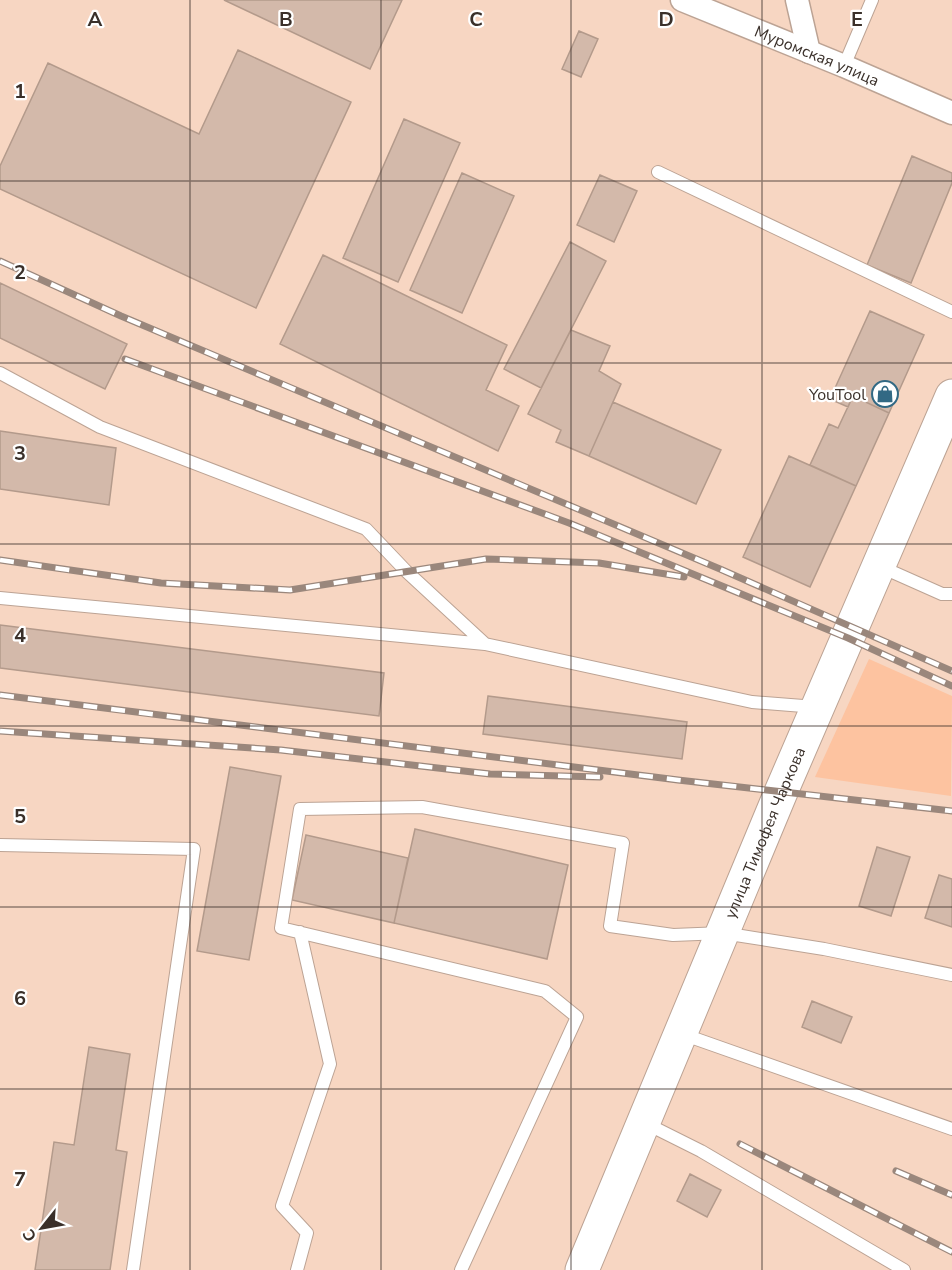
<svg xmlns="http://www.w3.org/2000/svg" width="952" height="1270" font-family="'Nunito Sans',sans-serif">
<style>
.built{fill:#f7d6c2}
.green{fill:#fdc3a0}
.building{fill:#d3b9aa;stroke:#b39a8b;stroke-width:1.5}
.lines{fill:none;stroke-linecap:round;stroke-linejoin:round}
.lane-casing{stroke:#bca394;stroke-width:14}
.street-casing{stroke:#bca394;stroke-width:25}
.secondary-casing{stroke:#bca394;stroke-width:35}
.lane{stroke:#fff;stroke-width:12}
.street{stroke:#fff;stroke-width:22}
.secondary{stroke:#fff;stroke-width:33}
.rail-casing{stroke:#9a877c;stroke-width:7}
.rail{stroke:#fff;stroke-width:4.5;stroke-dasharray:14;stroke-linecap:butt}
.grid{fill:none;stroke:#3a302a;stroke-width:1.5;stroke-opacity:0.55}
.labels{text-anchor:middle;stroke-width:4.5;stroke-linejoin:round;paint-order:stroke}
.street-label{font-size:16px;fill:#3a302a;stroke:#fff}
.poi-label{font-size:16px;fill:#3a302a;stroke:#fff;text-anchor:end}
.grid-label{font-size:20px;text-anchor:middle;font-weight:bold;fill:#3a302a;stroke:#fff;stroke-width:4.5;stroke-linejoin:round;paint-order:stroke}
</style>
<rect width="100%" height="100%" fill="#fde2d2"/>
<path class="built" d="M0,0H952V1270H0Z"/>
<path class="green" d="M869,659L952,696L951,796L815,777Z"/>
<path class="building" d="M224,0H402L370,69Z
M579,31L598,39L581,77L562,69Z
M238,50L351,102L256,308L0,189V166L48,63L199,134Z
M404,119L460,143L398,282L343,258Z
M912,156L952,173V183L911,283L867,265Z
M462,173L514,196L462,313L410,290Z
M600,175L637,191L614,242L577,225Z
M570,242L606,261L541,388L504,369Z
M323,255L507,345L486,390L519,406L498,451L280,344Z
M0,283L127,344L105,389L0,338Z
M870,311L924,335L889,413L853,396L848,407L830,399Z
M571,330L610,346L599,371L621,384L589,456L556,442L561,430L528,414Z
M853,396L889,413L856,486L810,465L829,424L838,428Z
M613,402L721,450L696,504L589,456Z
M0,431L116,448L109,505L0,489Z
M789,456L856,486L810,587L743,557Z
M0,625L384,673L379,716L0,668Z
M488,696L687,722L682,759L483,734Z
M230,767L281,776L249,960L197,951Z
M415,829L568,865L547,959L394,923Z
M306,835L408,858L394,923L292,900Z
M877,847L910,857L891,916L859,906Z
M939,875L952,879V927L925,918Z
M812,1001L852,1017L841,1043L802,1027Z
M89,1047L130,1054L116,1150L127,1152L110,1270H35L54,1142L74,1145Z
M690,1174L721,1190L707,1217L677,1201Z"/>
<g class="lines">
<defs>
<path id="lane" d="M844,66L872,0
M658,172L952,312
M0,373L100,427L366,529L406,571L485,644L752,702L816,707
M879,566L942,594H952
M0,598L485,644
M0,845L194,849L133,1270
M682,1034L952,1129
M645,1123L701,1151L904,1270
M297,1270L307,1233L282,1206L330,1064L300,932
M461,1270L577,1017L545,991L281,928L300,809L422,807L623,843L610,926L673,935L723,933L824,949L952,975"/>
<g id="street">
<path id="s1" d="M682,0L844,66L952,113"/>
<path d="M797,0L809,52"/>
</g>
<g id="secondary">
<path id="s2" d="M582,1270L781,792L952,396"/>
</g>
</defs>
<use href="#lane" class="lane-casing"/>
<use href="#street" class="street-casing"/>
<use href="#secondary" class="secondary-casing"/>
<use href="#lane" class="lane"/>
<use href="#street" class="street"/>
<use href="#secondary" class="secondary"/>
<defs>
<path id="rail" d="M0,261L121,316L720,569L952,671
M125,359L569,523L848,638L952,686
M0,560L161,583L290,590L486,559L599,563L684,577
M0,695L678,780L952,811
M0,731L281,750L490,774L600,777
M740,1144L952,1252
M896,1171L952,1195"/>
</defs>
<use href="#rail" class="rail-casing"/>
<use href="#rail" class="rail"/>
</g>
<path class="grid" d="M190,0V1270M381,0V1270M571,0V1270M762,0V1270M0,181H952M0,363H952M0,544H952M0,726H952M0,907H952M0,1089H952"/>
<defs>
<symbol id="shop-ring" viewBox="-11 -11 22 22"><circle r="9.5" fill="#fff" stroke="#326984" stroke-width="1.5"/><path d="M-5-2.5h2.3a2.7 3.5 0 0 1 5.4 0H5L5.5 6h-11ZM-1.5-2.5h3a1.5 2.3 0 0 0-3 0Z" fill="#326984"/></symbol>
</defs>
<g fill-rule="evenodd">
<use href="#shop-ring" x="870" y="379" width="30" height="30"/>
</g>
<g class="labels">
<g class="street-label">
<text dy="6" stroke="none"><textPath href="#s1" startOffset="146">Муромская улица</textPath></text>
<text dy="6" stroke="none"><textPath href="#s2" startOffset="474">улица Тимофея Чаркова</textPath></text>
</g>
<g class="poi-label">
<text x="866" y="400">YouTool</text>
</g>
</g>
<g class="grid-label">
<text x="95" y="26">A</text>
<text x="286" y="26">B</text>
<text x="476" y="26">C</text>
<text x="666" y="26">D</text>
<text x="857" y="26">E</text>
<text x="20" y="98">1</text>
<text x="20" y="279">2</text>
<text x="20" y="460">3</text>
<text x="20" y="642">4</text>
<text x="20" y="823">5</text>
<text x="20" y="1005">6</text>
<text x="20" y="1186">7</text>
</g>
<g transform="translate(42 1228) rotate(239)" stroke="#ffffff" stroke-width="4.5" paint-order="stroke">
<path d="M0-4.5L10 22L0 15L-10 22Z" fill="#3a302a"/>
<text y="-9" font-size="16" font-weight="bold" text-anchor="middle" fill="#3a302a">С</text>
</g>
</svg>
